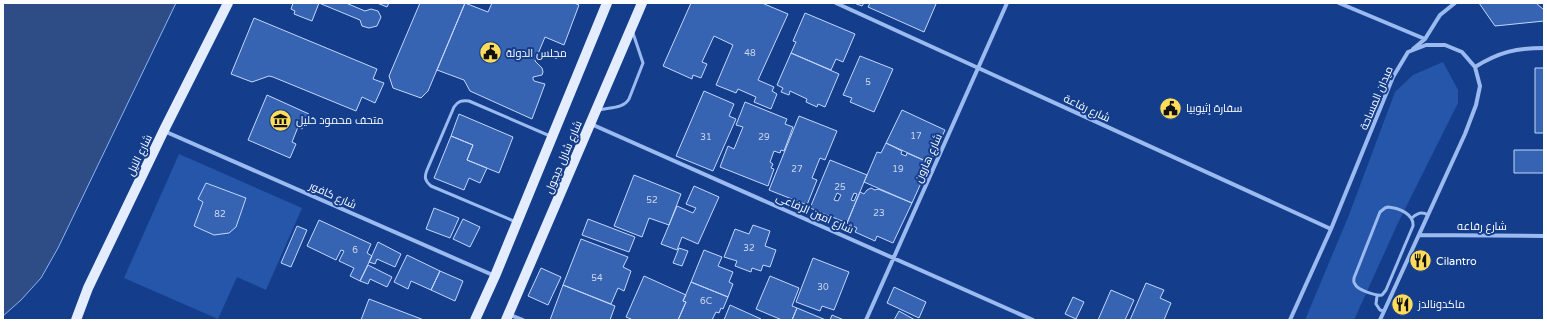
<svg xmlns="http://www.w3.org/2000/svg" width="1547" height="323" font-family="'Varela Round',Cairo,sans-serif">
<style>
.green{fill:#2656aa}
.water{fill:#2e4d87;stroke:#8db4f3}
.building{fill:#3764b2;stroke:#c2d7fc;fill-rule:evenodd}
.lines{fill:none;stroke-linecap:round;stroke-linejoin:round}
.service{stroke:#9bbaf0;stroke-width:3}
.minor{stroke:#9bbaf0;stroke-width:4}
.primary{stroke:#e4ecff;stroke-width:10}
.labels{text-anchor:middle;stroke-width:4;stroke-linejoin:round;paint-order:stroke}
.number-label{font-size:9px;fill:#cdd8ec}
.poi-label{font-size:11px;fill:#fff;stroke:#143e8b;text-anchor:start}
.street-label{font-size:11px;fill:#fff;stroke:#143e8b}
</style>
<rect width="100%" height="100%" fill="#143e8b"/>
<path class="green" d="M1443,62L1458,90V103L1397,225L1354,320H1305L1349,215L1395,92L1413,75Z
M179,154L302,208L266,290L237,277L218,319L124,278Z"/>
<path class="water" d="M3,3H176L58,248L41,278L21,300L3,316Z"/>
<path class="building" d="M293,3H346L365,11L371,9L378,11L381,17L377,26L369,28L362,26L360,20L319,3L312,21L294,14L295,11L291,9Z
M377,3H389L387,7Z
M420,3H465L428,91L421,98L393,88L389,76Z
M465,3L488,12L492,3H574L579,5L564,45L545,37L535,61L542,68L543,72L542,75L533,77V79L534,81L545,84L532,119L470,91L464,80L437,70Z
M691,3H762L788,14L758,80L774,87L772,91L777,94L771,109L754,102L756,97L738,89L736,93L716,85L733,45L714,36L702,62L707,64L701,78L693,75L692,79L663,66Z
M854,3H864L862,6Z
M870,3H934L936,4L924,32L868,7Z
M1479,3H1536L1544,10V21L1495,26Z
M805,13L855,34L843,62L836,59L831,70L791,53L796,42L793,41Z
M254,18L377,69L373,79L384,83L375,103L362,97L356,111L273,77L269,76L252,82L231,74Z
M791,53L839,74L825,107L818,104L817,107L806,102L807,99L790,91L789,95L781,92L783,88L777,85Z
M860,56L893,69L874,112L850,102L852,98L843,95Z
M1535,68H1544V133H1535Z
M704,91L734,104L729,116L736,119L713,171L676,156Z
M267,95L309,114L302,129L298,127L292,142L296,144L290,158L248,140Z
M745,102L787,119L785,124L793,127L784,151L781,150L780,153L774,151L770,162L773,164L771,168L774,169L768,186L720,167L728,146L734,149L743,127L736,125Z
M902,110L945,130L930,163L886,143Z
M459,114L513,137L499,173L467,160L473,145L451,136Z
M799,116L837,131L825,160L820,158L812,178L817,180L807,205L769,190Z
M451,136L473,145L467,160L487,168L480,183L469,178L464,190L434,178Z
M886,143L902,151L901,154L906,156L907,153L930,163L912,203L864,182L877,152L881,153Z
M1514,150H1544V173H1514Z
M830,160L867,175L847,223L810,208ZM837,193L841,195L838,201L834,200ZM854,193L857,194L854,201L851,200Z
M634,175L681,194L669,225L649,218L642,237L614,226Z
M206,183L246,198L236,227L229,233L214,235L194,226L203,202L198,199Z
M694,186L719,197L698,244L682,237L677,250L661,244L677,206L693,213L696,208L686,204Z
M871,188L875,190L878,189L912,203L893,243L877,236L875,241L855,232L857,228L847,223L860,192L864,194L867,190Z
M434,208L459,218L450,238L426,229Z
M463,219L480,227L470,247L453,239Z
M588,219L635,237L629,252L582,235Z
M319,220L371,244L367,253L372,256L360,281L350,276L354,268L339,261L344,251L341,250L336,260L307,246Z
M753,225L770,231L765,246L776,250L770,267L763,265L761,271L752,268L751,272L735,266L737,261L724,257L735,229L749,234Z
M297,226L307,230L291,267L281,263Z
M581,239L628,257L623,267L631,271L624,291L618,288L611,304L563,285Z
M378,242L401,254L395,267L377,259L375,264L369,262Z
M679,248L688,251L682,266L673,263Z
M704,250L722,257L718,266L733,272L729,282L733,284L728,297L691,282Z
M407,255L440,271L431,290L411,281L408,289L394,282Z
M813,258L849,272L834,310L822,306L820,311L796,302Z
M368,265L392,277L387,287L370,279L368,284L360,281Z
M541,268L561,277L548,305L528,296Z
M440,271L463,281L455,301L431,290Z
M644,276L686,295L683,301L686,302L678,320H633L626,317Z
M770,276L799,288L792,306L797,308L792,320H782L756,309Z
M691,282L728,297L723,309L721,308L719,313L716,312L712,320H678L686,302L683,301Z
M1146,283L1164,290L1160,298L1171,303L1164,320H1130Z
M563,285L615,306L610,320H550Z
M894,287L926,302L919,318L887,303Z
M1111,290L1134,300L1125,320H1098Z
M1073,297L1084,302L1076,319L1065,314Z
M369,299L424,320H361Z
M730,305L761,319L760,320H724Z
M797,308L826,320H792Z
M899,311L915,320H894Z
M832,315L844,320H830Z"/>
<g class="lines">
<path class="service" d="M599,110C609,107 623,109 629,99L643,63L633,33
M1388,207C1399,208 1414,214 1413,226L1386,290L1382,295C1376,296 1357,290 1355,284C1353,282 1354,281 1354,278L1380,212L1385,208Z
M1412,218C1417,213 1422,211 1428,215
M516,222L431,186C425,181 424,177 427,170L454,107C458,101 462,100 469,101L550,136
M1377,296L1376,304L1380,310L1384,311"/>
<path class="minor" d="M836,3L1331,229
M1339,3L1425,39
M1413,49L1425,39L1440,15L1455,3
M1475,67C1499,52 1516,48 1544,48
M591,124L1033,320
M164,131L495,276
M1419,235L1544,236
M508,314L523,320
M866,320L1007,3
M1290,320L1331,229L1393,77L1408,52L1426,45H1445L1462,52L1475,67L1480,86L1476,105L1465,134L1380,320"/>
<path class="primary" d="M76,320L88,288L164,130L228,3
M475,320L495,276L607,3
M506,320L642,3"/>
</g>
<defs>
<symbol id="civic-disc" viewBox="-11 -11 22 22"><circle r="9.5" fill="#ffdd5a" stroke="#143e8b"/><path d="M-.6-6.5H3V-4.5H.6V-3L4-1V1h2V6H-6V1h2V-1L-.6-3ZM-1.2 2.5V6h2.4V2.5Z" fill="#111"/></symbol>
<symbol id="museum-disc" viewBox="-11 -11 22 22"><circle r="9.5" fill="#ffdd5a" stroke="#143e8b"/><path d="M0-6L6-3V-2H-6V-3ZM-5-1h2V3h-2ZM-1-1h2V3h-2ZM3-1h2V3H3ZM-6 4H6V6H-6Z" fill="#111"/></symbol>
<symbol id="restaurant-disc" viewBox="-11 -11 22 22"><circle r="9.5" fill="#ffdd5a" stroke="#143e8b"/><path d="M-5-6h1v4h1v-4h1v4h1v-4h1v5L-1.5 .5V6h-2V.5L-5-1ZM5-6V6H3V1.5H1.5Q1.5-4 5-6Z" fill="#111"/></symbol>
</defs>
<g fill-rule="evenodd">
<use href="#civic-disc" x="478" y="40" width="25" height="25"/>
<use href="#civic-disc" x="1158" y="96" width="25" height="25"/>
<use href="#museum-disc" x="268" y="108" width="25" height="25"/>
<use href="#restaurant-disc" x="1408" y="248" width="25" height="25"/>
<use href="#restaurant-disc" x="1390" y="292" width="25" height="25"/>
</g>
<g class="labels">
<g class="number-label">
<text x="750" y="56">48</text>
<text x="868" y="85">5</text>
<text x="916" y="139">17</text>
<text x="706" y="140">31</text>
<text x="764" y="140">29</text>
<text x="797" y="172">27</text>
<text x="898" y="172">19</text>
<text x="840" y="190">25</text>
<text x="652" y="203">52</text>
<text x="879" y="216">23</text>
<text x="220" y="217">82</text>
<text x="749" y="251">32</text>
<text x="355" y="253">6</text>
<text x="597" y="281">54</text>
<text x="823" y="290">30</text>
<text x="706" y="304">6C</text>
</g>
<g class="poi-label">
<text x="506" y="57">مجلس الدولة</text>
<text x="1186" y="112">سفارة إثيوبيا</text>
<text x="296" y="124">متحف محمود خليل</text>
<text x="1436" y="265">Cilantro</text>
<text x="1418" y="308">ماكدونالدز</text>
</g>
<g class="street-label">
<text transform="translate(1376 98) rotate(-67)" y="4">ميدان المساحة</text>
<text transform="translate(1087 108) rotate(25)" y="4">شارع رفاعة</text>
<text transform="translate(139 155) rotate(-64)" y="4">شارع النيل</text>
<text transform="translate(563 157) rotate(-67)" y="4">شارع شارل ديجول</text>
<text transform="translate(928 158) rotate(-66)" y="4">شارع هارون</text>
<text transform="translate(333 195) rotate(24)" y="4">شارع كافور</text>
<text transform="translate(815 213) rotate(24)" y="4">شارع امين الرفاعى</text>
<text x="1482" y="230">شارع رفاعه</text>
</g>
</g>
<rect width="1547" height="323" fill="none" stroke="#ffffff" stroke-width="8"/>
</svg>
